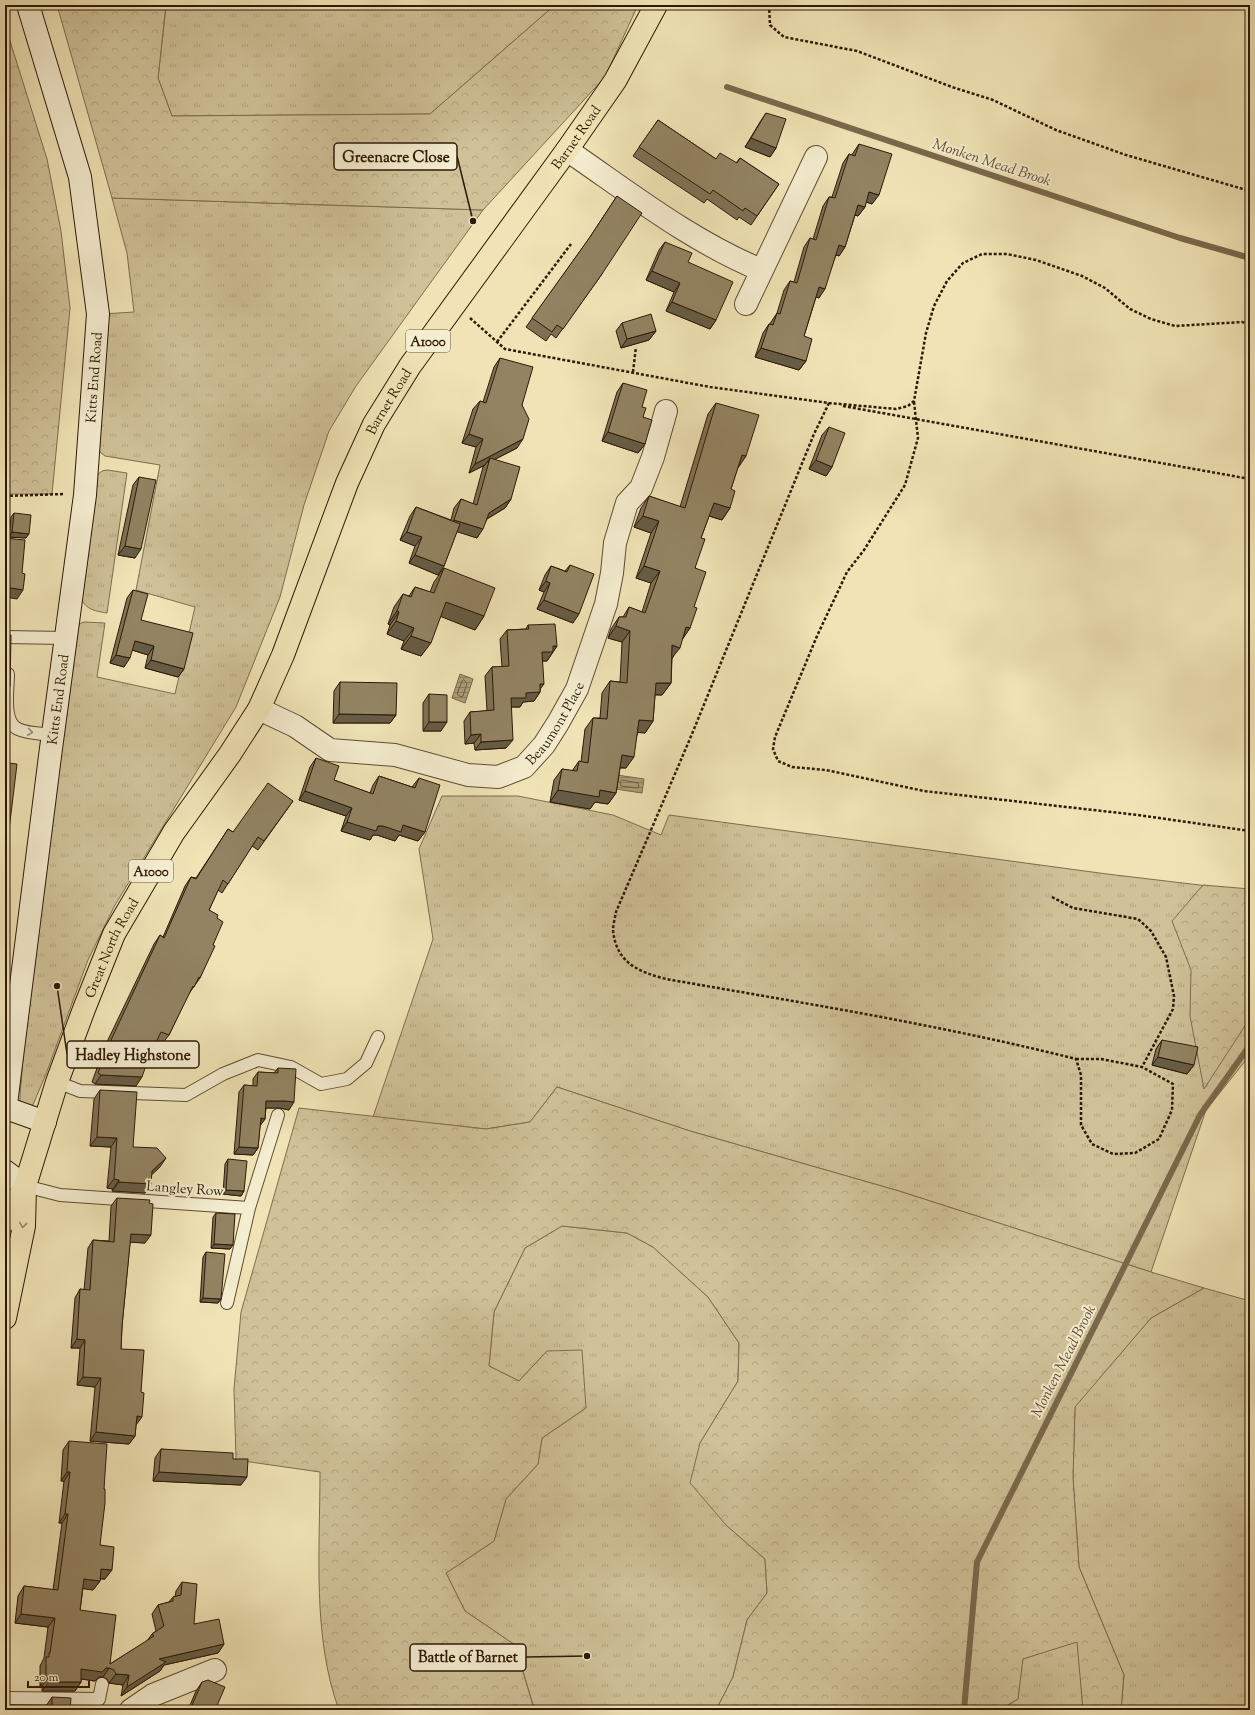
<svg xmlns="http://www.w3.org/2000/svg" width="1255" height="1715" font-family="'Sorts Mill Goudy',serif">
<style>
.grass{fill:url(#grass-tufts);stroke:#7e6d4f}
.forest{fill:url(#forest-crowns);stroke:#7e6d4f}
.water{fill:url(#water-rules);stroke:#7a694c}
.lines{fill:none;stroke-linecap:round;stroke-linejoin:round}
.shore{stroke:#6e5c40;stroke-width:1}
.stream{stroke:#7a694c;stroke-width:6}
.lane-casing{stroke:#5e4c32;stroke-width:14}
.street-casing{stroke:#5e4c32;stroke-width:24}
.secondary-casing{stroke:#2d1906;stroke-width:24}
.primary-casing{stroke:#2d1906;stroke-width:24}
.path{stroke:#2d1906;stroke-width:2.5;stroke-dasharray:3 2;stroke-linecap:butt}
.lane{stroke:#f5edd0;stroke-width:12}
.street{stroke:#f5edd0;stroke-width:22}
.secondary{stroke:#f5edd0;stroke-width:22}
.primary{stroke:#f0e4b6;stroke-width:22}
.wall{fill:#7e7154;stroke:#2d1906}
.shaded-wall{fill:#665c45;stroke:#2d1906}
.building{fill:#928362;stroke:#2d1906}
.oneway{stroke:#9b8e75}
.oneway2{stroke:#988967}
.labels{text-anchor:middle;stroke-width:4;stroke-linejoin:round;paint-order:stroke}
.shield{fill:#f5edd0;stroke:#695943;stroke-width:1}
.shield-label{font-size:13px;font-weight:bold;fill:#2d1906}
.street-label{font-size:14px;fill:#2d1906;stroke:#f5edd0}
.water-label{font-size:15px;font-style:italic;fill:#614f34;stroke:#f5edd0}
.leader{fill:none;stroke:#2d1906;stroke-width:1.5}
.callout-dot{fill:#2d1906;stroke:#f5edd0;stroke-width:1.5}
.callout{fill:#f5edd0;stroke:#2d1906;stroke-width:1.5}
.callout-label{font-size:15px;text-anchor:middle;font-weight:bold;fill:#2d1906}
</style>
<defs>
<pattern id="grass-tufts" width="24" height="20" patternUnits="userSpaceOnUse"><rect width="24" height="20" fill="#cfc198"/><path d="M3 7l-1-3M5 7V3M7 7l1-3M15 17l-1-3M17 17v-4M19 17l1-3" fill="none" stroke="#b2a582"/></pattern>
<pattern id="forest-crowns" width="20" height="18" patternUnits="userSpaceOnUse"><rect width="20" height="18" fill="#cfc198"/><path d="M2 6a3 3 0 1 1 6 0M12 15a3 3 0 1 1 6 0" fill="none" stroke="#b2a582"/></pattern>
<pattern id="water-rules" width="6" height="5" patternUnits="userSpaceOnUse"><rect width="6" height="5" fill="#ae9f7a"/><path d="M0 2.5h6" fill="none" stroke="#8e8162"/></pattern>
</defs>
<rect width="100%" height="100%" fill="#f0e4b6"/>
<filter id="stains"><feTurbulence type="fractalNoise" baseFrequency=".005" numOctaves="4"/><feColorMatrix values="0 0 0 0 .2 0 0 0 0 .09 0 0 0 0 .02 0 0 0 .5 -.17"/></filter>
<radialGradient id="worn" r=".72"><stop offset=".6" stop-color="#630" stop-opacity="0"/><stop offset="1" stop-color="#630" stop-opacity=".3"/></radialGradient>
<path class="grass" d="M166,5H555L430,114L172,116L158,78Z
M112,198L483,210L356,386L329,431L304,505L280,597L236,707L115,905L88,960L46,1074L32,1107L20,1103V1096L28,994L79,624L84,622L105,623L97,677L175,694L195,607L136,590L160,465L105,456L101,453L98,448L103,314L134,312L127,253Z
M107,470L127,473L107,613C94,611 84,609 80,595L96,476L102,471Z
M442,796H518L613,815L661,835L669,815L1107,874L1250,891V1055L1206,1110L1151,1272L899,1191L690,1131L557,1087L530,1122L486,1129L373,1117L433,939L419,849Z
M562,1226L627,1233L653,1247L708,1297L739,1343L738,1381L700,1443L726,1525L765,1559L767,1593L747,1620L733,1677L716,1710H533L534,1708L515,1645L465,1611L446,1573L494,1541L506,1499L538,1464L542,1438L586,1408L547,1351L519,1381L489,1366L494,1312L525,1248Z
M1204,1288L1250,1301V1710H1121L1124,1675L1079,1567L1073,1478L1075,1406L1151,1318Z
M1078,1641L1083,1710H999L1018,1699L1022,1659Z"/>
<path class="forest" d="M57,5H166L158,78L172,116L430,114L555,5H638L605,77L483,210L112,198Z
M5,25L47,159L61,231L70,308L52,494H5Z
M1203,885L1250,889V1018L1204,1089L1190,1016L1191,970L1172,921Z
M557,1087L690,1131L899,1191L1151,1272L1204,1288L1151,1318L1075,1407L1073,1478L1079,1567L1124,1675L1121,1710H1083L1077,1642L1023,1659L1018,1699L999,1710H716L733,1677L747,1620L767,1593L765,1559L726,1525L690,1483L700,1443L738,1381L739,1343L708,1297L653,1247L627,1233L562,1226L525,1248L494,1312L489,1366L519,1381L547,1351L582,1350L586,1408L542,1438L538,1464L506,1499L494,1541L446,1573L465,1611L515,1645L534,1709L533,1710H339C312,1637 320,1549 320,1472L236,1460L234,1389L241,1312L299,1108L486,1129L530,1122Z"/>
<path class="water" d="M460,674L473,679L465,703L452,698Z
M617,775L644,779L642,793L615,789Z"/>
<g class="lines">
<path class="shore" d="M464,680L467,683L463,696L461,697L457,694L462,681Z
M622,780L638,783L639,787L637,788L621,786L620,782Z"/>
<path class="stream" d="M727,87L1180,238L1250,258
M964,1710L977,1562L1200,1115L1250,1045"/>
<defs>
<path id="lane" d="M5,637L66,638
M8,674C8,690 2,722 18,729C28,734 42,733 53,735
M57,1082L80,1091L186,1095L223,1074L258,1060L291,1067L321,1084L347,1079L366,1063L378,1037
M25,1186L60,1195L249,1208
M227,1303L249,1208L278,1115
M5,1698L99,1699L102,1684"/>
<g id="street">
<path d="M567,150C630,193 691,241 761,270"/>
<path d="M746,304L816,157"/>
<path id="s1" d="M259,709L295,726L330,750L395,755L468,775L498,777L524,767L544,745L558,723L577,689L606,604L612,573L615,543L627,503L641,488L653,457L666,411"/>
<path d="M131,1710L153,1695L215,1670"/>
</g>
<g id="secondary">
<path d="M6,1108L45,1122"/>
<path id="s2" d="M5,1112L50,756L85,495L98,314L80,177L28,5"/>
<path d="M5,1171L25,1186"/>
</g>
<g id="primary">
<path id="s3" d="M5,1221L25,1186L57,1082L84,1009L114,934L174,832L230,754L259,709L283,655L347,483L374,424L410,366L567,150L615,81L656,5"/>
<path d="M5,1318L24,1226L25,1189"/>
</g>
</defs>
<use href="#lane" class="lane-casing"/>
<use href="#street" class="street-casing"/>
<use href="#secondary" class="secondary-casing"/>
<use href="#primary" class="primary-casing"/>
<path class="path" d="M769,5L770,25L784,37L857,51L952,87L993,100L1056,130L1126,155L1250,191
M470,318L505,349L710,387L829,403L896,409L908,406L914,401L926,333L934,306L947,281L963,263L982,254H1007L1036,260L1082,276L1105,288L1130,309L1151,319L1175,326L1242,322L1250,324
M497,342L571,244
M633,372L636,347
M914,402L918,438L905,485L864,550L847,572L817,636L775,737L773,749L778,761L792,767L826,770L924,791L1138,815L1250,831
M829,403L814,434L692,734L616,912C615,918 613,925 613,930C616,963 639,972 666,979C803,1003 941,1025 1076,1059L1081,1075V1125L1092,1144L1113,1154L1135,1153L1159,1139L1172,1110L1173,1084L1142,1067L1101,1059H1076
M843,406L1250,479
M5,496L64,494
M1052,897L1073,908L1138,919L1151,931L1166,957L1174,996L1173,1009L1142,1067"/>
<use href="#lane" class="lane"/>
<use href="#street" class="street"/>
<use href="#secondary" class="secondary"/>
<use href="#primary" class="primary"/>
</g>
<path class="wall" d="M766,113L776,148L770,157L745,147L760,122Z
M658,120L716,159L736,163L740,158L779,184L751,225L739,217L737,220L707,199L704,203L633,156Z
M859,144L872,204L866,202L865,207L858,216L855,215L845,247L839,256L836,255L819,298L816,297L804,336L806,361L799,370L755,357L763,333L769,324H770L771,322L777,313L784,290L790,281L794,282L804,247L810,238L813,239L823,206L829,197H832L843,163L849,154L852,155L853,153Z
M617,196L602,274L556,338L551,334L546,341L526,327L586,243Z
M665,242L688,262L716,320L710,329L666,311L674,292L646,280L659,250Z
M622,323L656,331L649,340L621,348L616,331Z
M500,358L522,405L517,448L495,459L511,499L505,508L487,519L477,538L457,531L444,566L438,575L409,563L415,546L400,540L410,516L416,507L451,520L454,508L461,499L473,504L483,467L485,465L469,473L476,447L462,443L473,409L480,401L483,402L494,367Z
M623,383L642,407L645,444L638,453L602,441L617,392Z
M716,403L746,456L738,467L731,489L730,508L722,520L709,516L701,538L695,568L694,607L690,628L682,639L672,659L671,683L662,695H655L653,721L645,733L638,732L626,768H620L616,793L608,804L595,802L590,809L550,802L554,780L562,769L572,771L579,761L581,762L585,729L593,718H600L602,693L610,681L620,682L622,642L608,638L611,629L619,617H623L629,607L642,612L651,583L636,578L651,533L634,527L641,508L649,496L680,507L708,414Z
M829,427L832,467L826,476L809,469L822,435Z
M139,477L135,558L118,555L133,485Z
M14,513L26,538L9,537L11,517Z
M570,565L573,623L537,609L544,592L539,590L545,575L551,566L565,571Z
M444,568L484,616L475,630L441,616L421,656L401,649L404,641L387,634L390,625L388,624L394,607L403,594L409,596L415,587L430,592L434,582Z
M133,590L141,620L184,669L178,677L145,668L148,655L132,650L124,667L110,663L127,598Z
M528,625L557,646L547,661H542L540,692L534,701L523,702L520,707H511L506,748L475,750L474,743L465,744L464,721L470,712L487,711L485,676L492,667H502L500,639L507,630L526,629Z
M340,682L396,715L390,723H333L334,691Z
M429,694L441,731H423V703Z
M316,758L334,780L370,793L373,785L379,776L412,787L419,778L425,832L418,841L399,835L395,841L377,835H373L370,840L341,831L346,816L299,800L310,767Z
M293,801L258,850L252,846L222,893L218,890L209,910L217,918L213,945L200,978L188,995L169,1035L162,1044L156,1042L136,1086L95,1084L92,1082L105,1046L154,944L160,935L163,937L185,886L191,877L196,878L228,829L233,832Z
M1162,1040L1194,1065L1187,1074L1152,1065L1156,1049Z
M278,1068L289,1110L280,1108H266L265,1119L260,1125L258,1148L253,1155L234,1154L239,1092L244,1085L253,1086V1079L258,1072L274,1073Z
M100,1090L133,1147L160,1167L152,1174L145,1193L112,1191L113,1189L107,1188L111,1147L90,1146L94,1099Z
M228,1159L244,1191L241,1196L223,1194L225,1164Z
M117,1198L145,1243L130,1242L122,1326L121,1349L136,1425L135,1436L129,1444L90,1441L95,1387L77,1385L80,1348H71L75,1298L80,1289L84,1290L88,1248L93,1240L109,1241L111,1206Z
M216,1213L230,1249L211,1248L213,1217Z
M206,1252L221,1299L218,1303L200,1302L203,1257Z
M69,1441L100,1545L105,1579H100V1581L93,1590L83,1588L80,1610L110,1664L147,1641L152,1634L156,1631L152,1614L158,1605L169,1602L173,1597H175L176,1591L182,1582L194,1624L224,1644L218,1653L164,1665L160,1671L121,1696L123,1685L109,1683L107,1679L103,1677H99L95,1681L81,1679V1682L75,1691H42V1686H40V1666L44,1658L48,1627L15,1623L18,1596L24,1586L53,1590L62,1523H59L64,1481H61L63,1450Z
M161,1449L233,1459L241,1485L153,1481L155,1458Z
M202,1682L216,1708L222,1710H188L196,1691Z
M52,1697L70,1710H46V1706Z"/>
<path class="shaded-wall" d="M751,138L776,148L770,157L745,147Z
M869,192L879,195L872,204L863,201Z
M858,205L865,207L858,216L851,214Z
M839,245L845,247L839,256L833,253Z
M652,271L680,283L674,292L646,280Z
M819,287L825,289L819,298L813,296Z
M672,302L716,320L710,329L666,311Z
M656,331L649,340L621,348L627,339Z
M761,348L806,361L799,370L755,357Z
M608,432L645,444L638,453L602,441Z
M469,434L483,439L476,447L462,443Z
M523,439L517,448L488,463L490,458L485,465L469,473L475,464Z
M742,455L746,456L738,468Z
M816,460L832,467L826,476L809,469Z
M511,499L505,508L483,521L489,513Z
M714,503L730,508L722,520L706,515Z
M643,516L659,521L651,533L634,527Z
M454,520L483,529L477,538L448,529Z
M12,532L29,534L26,538L9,537Z
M407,532L422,537L415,546L400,540Z
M125,546L141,549L135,558L118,555Z
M415,555L444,566L438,575L409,563Z
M644,566L660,571L651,583L636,578Z
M546,581L550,583L544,592L539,590Z
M5,587L23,590L17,599L5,597Z
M544,600L579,614L573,623L537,609Z
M446,602L484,616L475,630L437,615Z
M397,611L399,612L390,625L388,624Z
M396,621L414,628L404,641L387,634Z
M616,626L630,631L622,642L608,638Z
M686,627L690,628L682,640Z
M411,636L431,643L421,656L401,649Z
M135,641L154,646L148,655L129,649Z
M672,645L680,648L671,659Z
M553,646H557L547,661H536L542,652Z
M116,655L130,658L124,667L110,663Z
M151,660L184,669L178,677L145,668Z
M656,683H671L662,695L648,694Z
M540,684H544L538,692H540L534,701L523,702L520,707H504L511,698L526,693Z
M5,687H10L5,694Z
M339,714L396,715L390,723H333Z
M639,720L653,721L645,733L631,732Z
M429,722H447L441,731H423Z
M481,734L474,743L465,744L471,735Z
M513,740L506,748L475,750L481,742Z
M622,755L634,757L626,768L613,767Z
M558,790H600L616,793L608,804L595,802L590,809L550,802Z
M305,791L352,808L346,816L299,800Z
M347,822L378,826L403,825L425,832L418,841L399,835L395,841L377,835H373L370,840L341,831Z
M1158,1057L1194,1065L1187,1074L1152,1065Z
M101,1075L142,1077L136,1086L95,1084Z
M266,1101H285L294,1102L289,1110L280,1108H261Z
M261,1118L265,1119L260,1126Z
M97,1137L117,1138L111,1147L90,1146Z
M239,1147L258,1148L253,1155L234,1154Z
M166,1158L160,1167L146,1180L152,1171Z
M114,1179L119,1180L113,1189L107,1188Z
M119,1182L151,1184L145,1193L112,1191Z
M226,1190L244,1191L241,1196L223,1194Z
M131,1234L151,1235L145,1243L125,1242Z
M214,1244L233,1245L230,1249L211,1248Z
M203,1298L221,1299L218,1303L200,1302Z
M77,1339L85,1340L80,1348H71Z
M83,1377L101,1378L95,1387L77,1385Z
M137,1416L142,1417L136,1425Z
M96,1432L135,1436L129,1444L90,1441Z
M67,1472H70L64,1481H61Z
M159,1472L247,1477L241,1485L153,1481Z
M65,1514H68L62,1523H59Z
M101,1569L112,1570L105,1579L95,1578Z
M84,1579L100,1581L93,1590L78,1588Z
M21,1614L55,1618L48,1627L15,1623Z
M224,1644L218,1653L164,1665L160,1671L121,1696L127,1687L159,1659Z
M106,1668H109L103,1677H99L95,1681L75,1678L81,1669Z
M116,1674L129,1675L123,1685L109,1683Z
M46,1677H49L42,1686H40Z
M49,1682H81L75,1691H42Z"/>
<path class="building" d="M766,113L786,119L776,148L751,138Z
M658,120L716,159L720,153L737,163L740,158L779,184L757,216L745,208L743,211L713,190L710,194L639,147Z
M859,144L892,154L879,195L869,192L865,207L858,205L845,247L839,245L825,289L819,287L804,336L812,339L806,361L761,348L769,324L773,325L777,313L780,314L790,281L797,283L810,238L816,240L829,197L835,198L849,154L855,156Z
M617,196L642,213L602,274L563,329L557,325L552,332L532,318L590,237Z
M665,242L692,253L688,262L733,282L716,320L672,302L680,283L652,271Z
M651,314L656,331L627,339L622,323Z
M500,358L533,367L522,405L529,419L523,439L475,464L483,439L469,434L480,401L486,403Z
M623,383L647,390L642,407L646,408L643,417L652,420L645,444L608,432Z
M716,403L759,415L746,456L742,455L731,489L735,491L730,508L714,503L701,538L705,539L695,568L706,572L694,607L697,608L690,628L686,627L680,648L672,645L671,683H656L653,721L639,720L634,757L622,755L616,793L600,790L599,797L558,790L562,769L577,771L579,761L588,763L593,718L607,719L610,681L627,683L630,631L616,626L619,617H626L629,607L645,613L660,571L644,566L659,521L643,516L649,496L685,508Z
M829,427L845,433L832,467L816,460Z
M490,458L520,467L511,499L489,513L483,529L454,520L461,499L477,505Z
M139,477L156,480L141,549L125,546Z
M416,507L460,524L444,566L415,555L422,537L407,532Z
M14,513L31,515L29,534L12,532Z
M5,538L25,540L22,573L25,574L23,590L5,587Z
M570,565L594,574L579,614L544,600L550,583L546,581L551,566L567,572Z
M444,568L495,588L484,616L446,602L431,643L411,636L414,628L396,621L399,612L397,611L403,594L411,597L415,587L434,593Z
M133,590L148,594L141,620L193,633L184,669L151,660L154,646L135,641L130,658L116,655Z
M555,624L557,646H553V652H542L544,684H540V692L526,693V698H511L513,740L481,742V734L471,735L470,712L494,710L492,667L509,666L507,630L529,629L528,625Z
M5,635H11L10,687H5Z
M340,682L397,683L396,715L339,714Z
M429,694L447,695V722H429Z
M5,757H8V763L17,764L5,863Z
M316,758L339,766L334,780L373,794L379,776L415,788L419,778L440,785L425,832L403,825L401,832L383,826H378L376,831L347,822L352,808L305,791Z
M268,783L293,801L264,841L258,837L228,884L223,880L209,910L218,915L217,918L223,922L213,945L215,946L200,978L199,977L194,987L193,986L169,1035L161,1032L150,1054L142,1077L101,1075L98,1073L112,1038L160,935L164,938L191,877L196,879L228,829L233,832Z
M1162,1040L1198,1047L1194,1065L1158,1057Z
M278,1068L296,1069L294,1102L285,1101H266L265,1119L261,1118L258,1148L239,1147L244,1085L257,1086L258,1072L278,1073Z
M100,1090L137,1092L133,1147L157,1148L166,1158L152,1171L151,1184L119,1182V1180L114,1179L117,1138L97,1137Z
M228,1159L247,1161L244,1191L226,1190Z
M117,1198L150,1200L149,1203L153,1204L151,1235L131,1234L122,1326L121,1349L144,1350L141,1392L144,1393L142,1417L137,1416L135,1436L96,1432L101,1378L83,1377L85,1340L77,1339L80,1289L90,1290L93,1240L114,1242Z
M216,1213L235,1214L233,1245L214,1244Z
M206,1252L225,1254L221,1299L203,1298Z
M69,1441L107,1444L104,1489H105V1503L100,1545L114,1547L112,1570L101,1569L100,1581L84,1579L80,1610L116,1615L110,1664L154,1636L152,1634L164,1626L158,1605L173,1601V1597L181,1595L182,1582L197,1584L194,1624L219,1619L224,1644L159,1659L166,1662L127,1687L129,1675L116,1674L114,1670L109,1668H106L102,1672L81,1669V1682H49V1677H46V1657H49V1653H50L55,1618L21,1614L24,1586L58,1590L68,1514H65L70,1472H67Z
M161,1449L233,1453V1459H248L247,1477L159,1472Z
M208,1680L225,1687L216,1708L222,1710H190L202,1682Z
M52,1697L71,1698L70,1710H52Z"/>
<defs><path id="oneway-chevron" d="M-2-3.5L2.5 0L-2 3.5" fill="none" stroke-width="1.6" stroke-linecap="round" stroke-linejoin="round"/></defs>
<use class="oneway" href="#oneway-chevron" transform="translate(30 732) rotate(8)"/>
<use class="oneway2" href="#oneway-chevron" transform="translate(23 1225) rotate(96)"/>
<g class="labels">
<g class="shield">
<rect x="406" y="330" width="44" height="22" rx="3"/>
<rect x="129" y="860" width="44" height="22" rx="3"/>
</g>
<g class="shield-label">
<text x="428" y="346">A1000</text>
<text x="151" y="876">A1000</text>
</g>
<g class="street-label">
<text dy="5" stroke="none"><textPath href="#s3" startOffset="1234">Barnet Road</textPath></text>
<text dy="5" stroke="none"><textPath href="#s2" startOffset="740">Kitts End Road</textPath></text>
<text dy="5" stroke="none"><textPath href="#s3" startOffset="910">Barnet Road</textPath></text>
<text dy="5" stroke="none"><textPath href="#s2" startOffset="416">Kitts End Road</textPath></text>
<text dy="5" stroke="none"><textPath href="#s1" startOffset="335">Beaumont Place</textPath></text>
<text dy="5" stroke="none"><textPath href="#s3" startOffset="294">Great North Road</textPath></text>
<text transform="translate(185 1188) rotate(4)" y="5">Langley Row</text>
</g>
<g class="water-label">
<text transform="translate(992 162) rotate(18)" y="5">Monken Mead Brook</text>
<text transform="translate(1063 1361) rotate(-63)" y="5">Monken Mead Brook</text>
</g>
</g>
<path class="leader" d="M473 221L457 156M57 986L67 1054M587 1656L526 1657"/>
<g class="callout-dot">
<circle cx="473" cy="221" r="4"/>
<circle cx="57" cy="986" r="4"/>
<circle cx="587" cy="1656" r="4"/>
</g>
<g class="callout">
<rect x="334" y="143" width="123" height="27" rx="4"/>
<rect x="67" y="1041" width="132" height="27" rx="4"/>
<rect x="410" y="1644" width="116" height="27" rx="4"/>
</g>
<g class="callout-label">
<text x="396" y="162">Greenacre Close</text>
<text x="133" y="1060">Hadley Highstone</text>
<text x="468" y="1662">Battle of Barnet</text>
</g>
<rect width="1255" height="1715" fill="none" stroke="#f0e4b6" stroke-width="20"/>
<rect x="6" y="6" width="1243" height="1703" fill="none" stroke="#2d1906" stroke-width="2"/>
<rect x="10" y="10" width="1235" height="1695" fill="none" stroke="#2d1906"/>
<path d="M28 1681v6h61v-6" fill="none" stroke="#2d1906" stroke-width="2"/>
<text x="34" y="1681" font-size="12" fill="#2d1906" stroke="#f5edd0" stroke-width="3" paint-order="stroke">20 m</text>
<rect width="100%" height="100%" filter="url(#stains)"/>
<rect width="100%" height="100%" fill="url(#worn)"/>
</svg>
